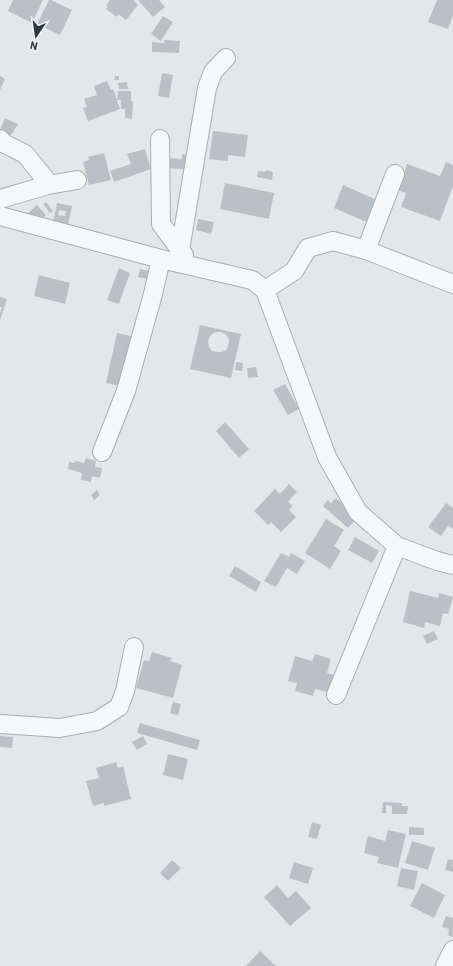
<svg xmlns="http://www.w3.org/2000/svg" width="453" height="966" font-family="Barlow,sans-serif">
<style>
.building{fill:#bac1c6;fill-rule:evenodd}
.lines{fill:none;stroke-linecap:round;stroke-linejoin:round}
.minor-casing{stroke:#a8afb3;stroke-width:20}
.minor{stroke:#f5f7f8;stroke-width:18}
</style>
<rect width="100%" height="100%" fill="#e3e7e9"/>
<path class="building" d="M13,0H43L32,23L8,11Z
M49,0H51L72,10L60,35L37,24Z
M110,0H135L134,1L138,5L126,20L118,14L117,17L106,9L108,6L106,5Z
M138,0H159L165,7L153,17Z
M437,0H453V16L448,29L428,22Z
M163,16L173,22L161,41L151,34Z
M164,40L180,41L179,53L152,52V42L164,43Z
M162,73L173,75L169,98L158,96Z
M0,76L5,79L0,90Z
M115,76H119V80H114Z
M107,81L111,90L113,89L120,109L88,121L83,108L87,107L84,99L97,95L94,86Z
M127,82L128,89H119L118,83Z
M118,91H131V101H133L132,119L125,118V109H121V100H117Z
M5,118L18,124L11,135L0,130Z
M213,131L248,135L245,157L228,155V161L209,159Z
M145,149L151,169L114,182L110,171L131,164L127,154Z
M104,153L111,180L89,185L83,162L89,160L88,157Z
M182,154L193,155V170L168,168L169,158L182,159Z
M446,162L453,165V186L440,221L401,207L406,193L398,190L407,164L440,176Z
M266,170L273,172L272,180L257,177L258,171L265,172Z
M225,183L274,193L269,219L220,209Z
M343,185L379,201L369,223L334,208Z
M46,202L53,211L50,213L43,204Z
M57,203L72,206L68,226L53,223ZM59,210L66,211L65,216L58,215Z
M37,205L46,215L36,224L27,214Z
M198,219L214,222L211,234L196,230Z
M119,268L130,273L119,304L107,300Z
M140,269L153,272L151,280L138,277Z
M39,275L70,283L65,304L34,296Z
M0,297L7,299L0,320V313L2,307H0Z
M200,325L241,334L231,378L190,369ZM216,332H221L225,334L228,337L229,342L228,346L226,350L222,352H217L212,351L209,347L208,342L209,338L212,334Z
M117,333L135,337L124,387L106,383Z
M236,362L243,363L242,371L235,370Z
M256,367L258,377L248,378L247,368Z
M285,384L299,409L288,415L273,390Z
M225,422L249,449L239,458L216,431Z
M86,458L96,461L95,467L102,468L100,478L92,476L91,482L81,480L82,473L68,469L69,462L75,463V461L84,463Z
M289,484L297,492L288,502L293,506L289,510L296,517L281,532L271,522L268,525L254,511L275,489L280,494Z
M97,490L100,495L94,500L91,495Z
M336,498L358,517L348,528L323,506L328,500L331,503Z
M446,503L453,508V529L448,526L441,536L428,527Z
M326,519L344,530L334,546L341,551L330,569L305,553Z
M355,537L379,551L372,563L348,550Z
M281,553L289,557L291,553L305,561L297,574L287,568L276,587L264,581Z
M235,566L261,582L256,592L229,576Z
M410,591L438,598L439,593L453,597L448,614L443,613L440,626L425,622L424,628L403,622Z
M434,631L438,639L427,644L423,636Z
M152,652L172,658L170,661L182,665L173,698L136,688L144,660L149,661Z
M315,654L331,659L327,673L336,676L331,693L315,689L313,696L295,691L297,683L288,681L295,656L312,661Z
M173,702L181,704L178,715L170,713Z
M140,723L200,740L197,750L137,733Z
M0,736L13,737L12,748L0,747Z
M143,736L147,744L137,750L132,742Z
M168,754L188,759L183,780L163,775Z
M116,762L118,768L123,766L131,799L104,806V803L93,806L86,781L99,778L96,768Z
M383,802L402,803V806H408L407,814H392V806L386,805V813H382Z
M312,822L321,825L317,839L308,837Z
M409,827L424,828V835H409Z
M388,830L406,834L398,868L377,863L379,857L364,853L368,836L385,841Z
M412,841L435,848L428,870L405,863Z
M448,859L453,860V872L445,870Z
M172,860L181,868L168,881L160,873Z
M294,862L313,868L308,884L289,878Z
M401,868L418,871L414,890L397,886Z
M422,883L445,895L434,918L410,906Z
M277,885L288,898L296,891L311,908L290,926L264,897Z
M446,916L453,918V937L448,935L449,929L442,927Z
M260,951L276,966H246Z"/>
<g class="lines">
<defs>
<path id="minor" d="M0,139L5,144L25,154L46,180L48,185
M160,139L161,224L184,255
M0,199L48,185L77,180
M0,216L161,259L252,280L265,290L327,457L358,512L397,546L437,561L453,565
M180,250L207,88L213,72L226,58
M366,250L395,174
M265,290L294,271L308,248L333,241L366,250L453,284
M102,452L126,391L153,294L161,259
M336,695L397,546
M0,724L60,728L97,721L119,707L125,691L134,647
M445,966L453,950"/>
</defs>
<use href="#minor" class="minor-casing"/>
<use href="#minor" class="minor"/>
</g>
<g transform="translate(36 36) rotate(193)" stroke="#f2f5f7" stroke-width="3" paint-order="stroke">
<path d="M0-3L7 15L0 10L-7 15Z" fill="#2c3740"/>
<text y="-6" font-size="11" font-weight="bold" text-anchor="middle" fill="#2c3740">N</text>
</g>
</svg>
